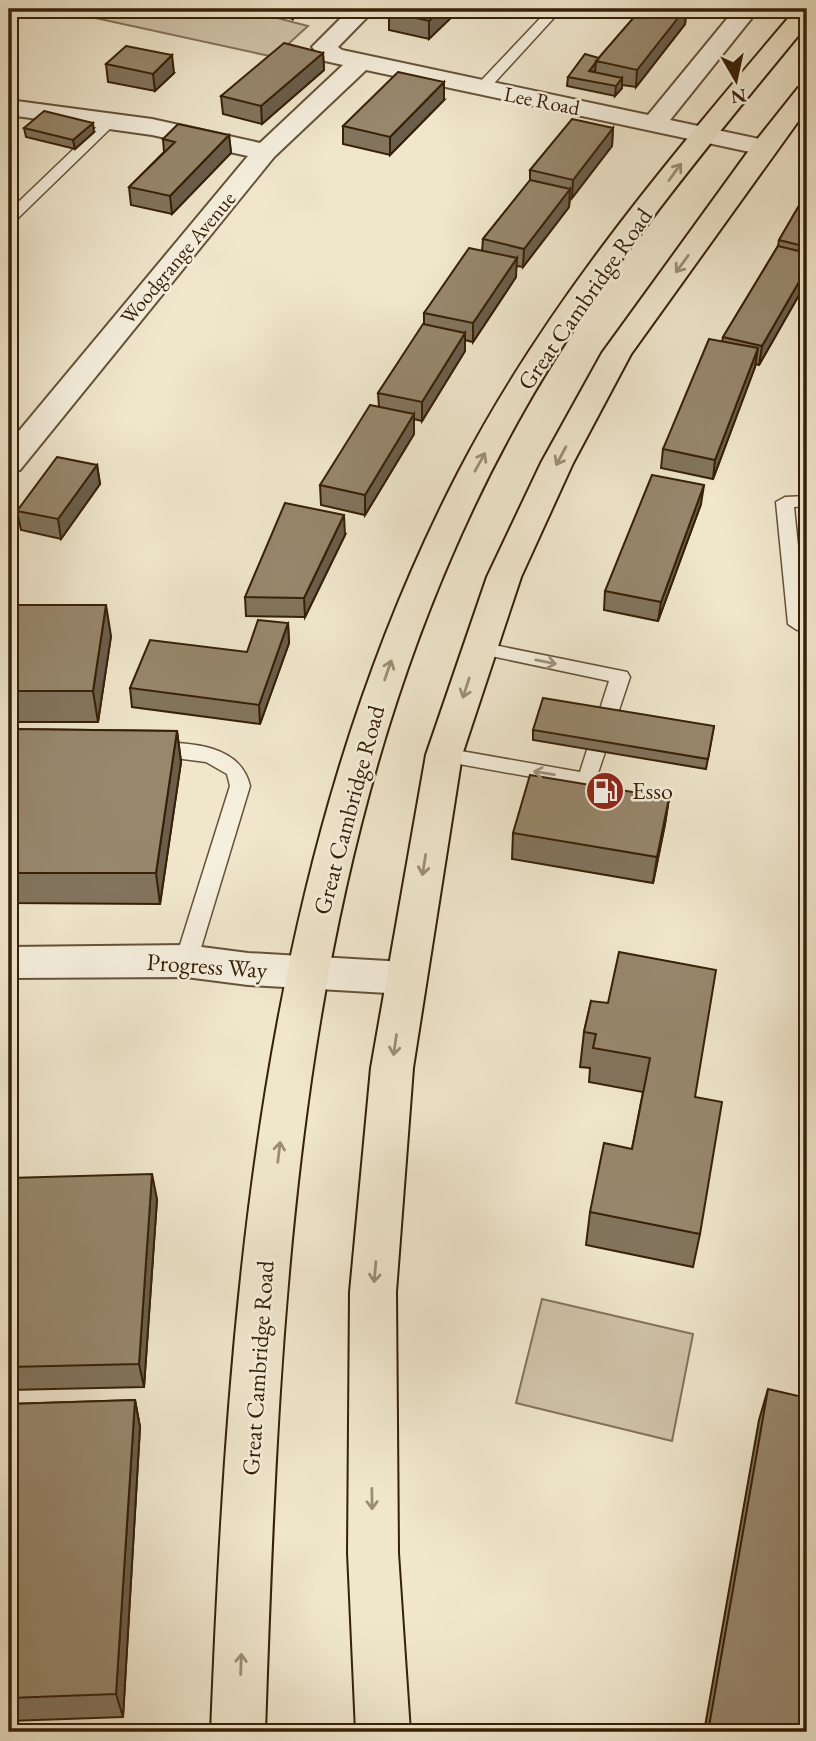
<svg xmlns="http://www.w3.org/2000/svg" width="816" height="1741" font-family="'EB Garamond',serif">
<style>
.green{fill:#d0c4aa;stroke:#847258;stroke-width:2}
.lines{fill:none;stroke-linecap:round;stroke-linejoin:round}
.service-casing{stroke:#655237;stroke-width:3}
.minor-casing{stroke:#655237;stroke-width:4}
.trunk-casing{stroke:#372005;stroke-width:4}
.service{fill:#f5efde;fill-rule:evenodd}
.minor{fill:#f5efde;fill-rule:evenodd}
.trunk{fill:#efe6cc;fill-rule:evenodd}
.wall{fill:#82745d;stroke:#372005;stroke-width:2}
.shaded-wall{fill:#6a5e4c;stroke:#372005;stroke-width:2}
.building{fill:#97876c;stroke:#372005;stroke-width:2}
.oneway{stroke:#9c8d72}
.oneway2{stroke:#a0927c}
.labels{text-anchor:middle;stroke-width:5;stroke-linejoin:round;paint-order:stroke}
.far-street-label{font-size:21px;fill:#372005;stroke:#f5efde}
.street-label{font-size:24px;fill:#372005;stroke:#f5efde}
.poi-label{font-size:24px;fill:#372005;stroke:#f5efde;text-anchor:start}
</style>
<rect width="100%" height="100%" fill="#efe6cc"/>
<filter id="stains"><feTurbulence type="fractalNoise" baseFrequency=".00286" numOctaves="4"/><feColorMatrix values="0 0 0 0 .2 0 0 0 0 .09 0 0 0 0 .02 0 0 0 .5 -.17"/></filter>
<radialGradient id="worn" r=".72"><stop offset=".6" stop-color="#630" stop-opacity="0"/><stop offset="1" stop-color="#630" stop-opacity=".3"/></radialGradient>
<path class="green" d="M54,9H242L308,26L274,57Z
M542,1299L693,1334L672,1441L516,1403Z"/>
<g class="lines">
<defs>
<path id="service" d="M549,9H562L486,92H476V86Z
M106,118L118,121L14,222L9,223V211Z
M807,496V506L794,507L806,624L797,630L788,624L776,502L785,497Z
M479,642L627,672L630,677L594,785L587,787L437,760L434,755L444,748L580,772L609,681L472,652L470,648Z
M151,742C188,743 240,743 250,786L197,961L194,967L186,969L178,967L175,961L230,786L227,774L206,762L144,754L141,749Z"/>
<path id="minor" d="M350,9H375L338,47L342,50L648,115L735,9H759L670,120L773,142L777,147L773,152L764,155L366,70L274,157L20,470L9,472V443L248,156L152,135L9,115V100L152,119L260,143L343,65L325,61L312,47Z
M186,945L248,953L405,962L419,967L425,978L419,989L405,994L248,985L186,977L9,978V947Z"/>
<path id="trunk" d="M796,9H807V25C706,148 602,272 523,412C297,812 280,1284 265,1732H211C228,1306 259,857 459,471C547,301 673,154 796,9Z
M807,86V109L631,354L573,463L521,577L462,755L413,1068L396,1292L398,1553L410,1732H356L348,1553L350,1292L371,1068L426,755L487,577L541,463L602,353L755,142L798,88Z"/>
</defs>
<use href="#service" class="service-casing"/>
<use href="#minor" class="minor-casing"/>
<use href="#trunk" class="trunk-casing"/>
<use href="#service" class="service"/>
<use href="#minor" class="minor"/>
<use href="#trunk" class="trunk"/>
</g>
<path class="wall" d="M262,9H304L293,19L262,12Z
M460,9L429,39L389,30V12Z
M686,15L685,24L636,87L622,85V88L615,96L567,86L568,77L599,58Z
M323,53L324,70L262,124L223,114L221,96Z
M106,64L174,73L155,91L108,82Z
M444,100L390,155L343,144V126Z
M24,128L94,132L75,149L26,137Z
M613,128L612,146L572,198H570L569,207L523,267L516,266V277L473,342L465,340V351L422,421L414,419V434L365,515L321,505L320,485L379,407L378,393L424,324V313L482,251L483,239L530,181V170Z
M229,135L231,153L172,214L131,205L129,187L164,152L163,139Z
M807,192V281L759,365L756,364L713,479L661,468L663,449L722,342L723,337L778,246L779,240Z
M97,465L100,484L61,539L21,530L17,511Z
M701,504L658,621L604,610L605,591Z
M345,535L305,617L246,616L245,597Z
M9,605L111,636L98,722H9Z
M288,623L289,643L260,724L132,707L130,688L247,652Z
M714,726L706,769L533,740V730Z
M9,729L177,731L181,762L160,904L9,903Z
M669,798L665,824L653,883L512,859L513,833Z
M591,1001L695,1097L700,1234L693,1267L586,1245L590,1212L632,1149L643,1092L589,1082L590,1068L580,1067L584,1032Z
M9,1178L157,1199L144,1387L9,1390Z
M768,1389L803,1732H704L759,1420Z
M135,1400L140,1427L123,1717L9,1721V1404Z"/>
<path class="shaded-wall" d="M293,9H304L293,19Z
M442,9H460L429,39V21Z
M682,9H691L686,15L685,24L636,87L637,70Z
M323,53L324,70L262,124L261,106Z
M172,55L174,73L155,91L153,74Z
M596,63L595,72L589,71Z
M622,78V88L615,96L616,86Z
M444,82V100L390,155V137Z
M93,123L94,132L75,149L73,140Z
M613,128L612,146L572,198L573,180Z
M229,135L231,153L172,214L170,196Z
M570,189L569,207L523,267L524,249Z
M517,258L516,277L473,342V323Z
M807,268V281L759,365L762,346Z
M465,333V351L422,421V402Z
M758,348L755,367L713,479L715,460Z
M414,414V434L365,515V495Z
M97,465L100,484L61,539L58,519Z
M704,485L701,504L658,621L661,602Z
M344,515L345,535L305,617L304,598Z
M106,605L111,636L98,722L93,691Z
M288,623L289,643L260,724L259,705Z
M177,731L181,762L160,904L156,873Z
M669,798L665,824L653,883L657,857Z
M152,1174L157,1199L144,1387L139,1364Z
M135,1400L140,1427L123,1717L116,1694Z"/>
<path class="building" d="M393,9H442L429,21L389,12Z
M641,9H685L637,70L596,61Z
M284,43L323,53L261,106L221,96Z
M126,46L172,55L153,74L106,64Z
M585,54L599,58L589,71L622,78L616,86L568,77Z
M398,72L444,82L390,137L343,126Z
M44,111L93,123L73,140L24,128Z
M572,119L613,128L573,180L530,170Z
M178,124L229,135L170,196L129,187L175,142L163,139Z
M530,180L570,189L524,249L483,239Z
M807,192V247L779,240Z
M778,246L807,253V268L762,346L723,337Z
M469,248L517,258L473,323L424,313Z
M423,324L465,333L422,402L378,393Z
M709,339L758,348L715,460L663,449Z
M370,405L414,414L365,495L320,485Z
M57,457L97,465L58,519L17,511Z
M652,475L704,485L661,602L605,591Z
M285,503L344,515L304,598L245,597Z
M9,605H106L93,691H9Z
M258,620L288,623L259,705L130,688L150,640L247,652Z
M543,698L714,726L708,759L533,730Z
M9,729L177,731L156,873H9Z
M530,775L669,798L657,857L513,833Z
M619,952L716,970L695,1097L722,1102L700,1234L590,1212L604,1143L632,1149L650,1058L593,1048L596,1034L584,1032L591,1001L608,1003Z
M152,1174L139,1364L9,1367V1178Z
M768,1389L807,1398V1701L803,1732H708Z
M135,1400L116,1694L9,1698V1404Z"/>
<defs><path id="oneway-shaft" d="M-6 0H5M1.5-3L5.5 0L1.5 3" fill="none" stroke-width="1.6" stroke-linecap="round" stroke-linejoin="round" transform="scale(1.75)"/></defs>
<g class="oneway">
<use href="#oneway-shaft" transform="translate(675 172) rotate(-54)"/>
<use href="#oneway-shaft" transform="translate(682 264) rotate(126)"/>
<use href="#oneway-shaft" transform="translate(561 456) rotate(118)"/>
<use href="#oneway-shaft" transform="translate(480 462) rotate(-61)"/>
<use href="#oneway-shaft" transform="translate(388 670) rotate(-71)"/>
<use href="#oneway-shaft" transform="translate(466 688) rotate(108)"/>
<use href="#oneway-shaft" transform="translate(424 865) rotate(99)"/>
<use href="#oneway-shaft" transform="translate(395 1045) rotate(98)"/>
<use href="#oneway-shaft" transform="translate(279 1152) rotate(-83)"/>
<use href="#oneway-shaft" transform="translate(375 1272) rotate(95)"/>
<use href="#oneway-shaft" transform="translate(372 1499) rotate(89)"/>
<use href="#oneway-shaft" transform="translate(241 1664) rotate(-88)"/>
</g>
<g class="oneway2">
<use href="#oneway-shaft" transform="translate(546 662) rotate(11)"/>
<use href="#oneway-shaft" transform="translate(544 773) rotate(-171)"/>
</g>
<defs>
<symbol id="fuel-disc" viewBox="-11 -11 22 22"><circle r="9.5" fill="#8f2418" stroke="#f5efde"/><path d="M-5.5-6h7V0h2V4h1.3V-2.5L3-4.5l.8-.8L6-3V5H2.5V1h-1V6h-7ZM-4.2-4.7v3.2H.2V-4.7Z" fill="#fff"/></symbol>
</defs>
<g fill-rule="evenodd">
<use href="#fuel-disc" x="583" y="769" width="44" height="44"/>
</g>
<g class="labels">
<g class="far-street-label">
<text transform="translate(542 101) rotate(11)" y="7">Lee Road</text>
<text transform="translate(178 258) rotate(-50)" y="7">Woodgrange Avenue</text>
</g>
<g class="street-label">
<text transform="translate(585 299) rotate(-55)" y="8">Great Cambridge Road</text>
<text transform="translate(349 810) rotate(-75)" y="8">Great Cambridge Road</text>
<text transform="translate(207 966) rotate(4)" y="8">Progress Way</text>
<text transform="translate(258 1368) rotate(-86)" y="8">Great Cambridge Road</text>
</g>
<g class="poi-label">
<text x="632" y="799">Esso</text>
</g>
</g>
<rect width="816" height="1741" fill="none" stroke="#efe6cc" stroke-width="35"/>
<rect x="10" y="10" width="795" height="1720" fill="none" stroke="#372005" stroke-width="3.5"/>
<rect x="18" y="18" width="781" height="1706" fill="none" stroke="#372005" stroke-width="2"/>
<g transform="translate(736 80) rotate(171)" stroke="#f5efde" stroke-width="5" paint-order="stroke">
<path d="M0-5L12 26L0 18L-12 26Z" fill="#372005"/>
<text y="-10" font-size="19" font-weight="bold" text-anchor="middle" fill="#372005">N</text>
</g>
<rect width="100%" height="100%" filter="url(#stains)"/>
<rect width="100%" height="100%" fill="url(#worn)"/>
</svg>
